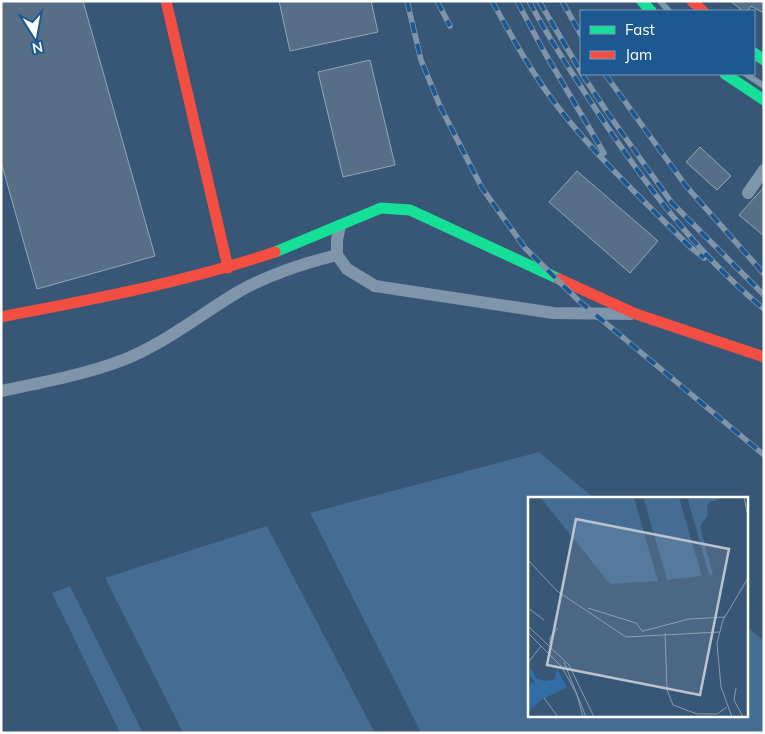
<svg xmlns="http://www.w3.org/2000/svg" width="765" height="734" font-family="Mulish,sans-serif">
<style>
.water{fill:#456d94}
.pier{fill:#385776}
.building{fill:#566f87;stroke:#94a6b7}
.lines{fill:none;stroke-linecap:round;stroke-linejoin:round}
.lane{stroke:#7f95a9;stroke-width:6}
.street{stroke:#7f95a9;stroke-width:12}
.fast{stroke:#16e098;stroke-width:11}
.jam{stroke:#f24e42;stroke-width:11}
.rail-casing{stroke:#8094a9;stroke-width:5.5}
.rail{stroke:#1e5890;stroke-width:4;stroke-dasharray:11;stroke-linecap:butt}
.inset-road{fill:none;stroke:#889aad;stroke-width:1}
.view{fill:#b9c4cf;fill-opacity:0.15;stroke:#b9c4cf;stroke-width:2.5}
.inset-edge{fill:none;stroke:#fff;stroke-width:2.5}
</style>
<rect width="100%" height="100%" fill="#385776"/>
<path class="water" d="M539,452L594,498H529V715H746V626L764,641V733H421L310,513Z
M267,526L375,733H183L105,578Z
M70,586L143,733H120L52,593Z"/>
<path class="pier" d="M310,513L421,733H418L307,514Z
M269,525L377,732V733H375L267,526Z
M102,578H105L183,733H180Z
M70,586H72L146,733H143Z"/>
<path class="building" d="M1,1H83L155,256L37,289L1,162Z
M279,1H371L378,32L290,51Z
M730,1H764V13L751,6L748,11H743Z
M370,60L395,165L343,177L318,72Z
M700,147L731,176L717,190L686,162Z
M577,171L658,241L630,273L549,202Z
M764,187V236L739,215Z"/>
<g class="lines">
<path class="lane" d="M660,1L669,11
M746,74L764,86"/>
<path class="street" d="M748,193L764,170
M340,226L337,240V255L347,269L375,286L553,313L631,314
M1,391C40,383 87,374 123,360C164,344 201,314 238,292C270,274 302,264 337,255"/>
<path class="fast" d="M642,1L651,11
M754,53L764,60
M725,74L764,100
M275,252L381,208L410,210L559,279"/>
<path class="jam" d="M166,1L228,268
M692,1L703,11
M559,279L636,314L764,357
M1,317C93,299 186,282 275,252"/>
<defs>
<path id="rail" d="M407,1L421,60L440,106L482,188L525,248L578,300L764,455
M437,1L450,26
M492,1C513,39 534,77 561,111C598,158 646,203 689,246L704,258
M517,1L542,48L604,153
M529,1C546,34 567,65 587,96C637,173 692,250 764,309
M539,1L581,72
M562,1L581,35
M582,74L607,112L672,203L764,295
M605,74L686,186L764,274"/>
</defs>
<use href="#rail" class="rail-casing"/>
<use href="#rail" class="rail"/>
</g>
<g transform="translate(528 497)">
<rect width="220" height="220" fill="#385776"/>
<path d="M3,171L8,181L16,184L26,183L29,172L39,190L13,203L0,214V190L6,184L1,177Z" fill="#326ea6"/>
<path d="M12,0H106L130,84L82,87ZM115,0H151L174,79L139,83ZM159,0H198L182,5L179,9L180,18L172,29L185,78H181Z" fill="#456d94"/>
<path d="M106,0H109L133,83L130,84ZM112,0H115L139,83H137ZM151,0H154L176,79H174ZM157,0H159L181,78H178Z" fill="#385776"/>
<path class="inset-road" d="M216,0L220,20M0,63L29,94L98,140L191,135M0,111L16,123M60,111L108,126L115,135M0,129L41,168L66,220M115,134L161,122L197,120M0,136L34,170L49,198L55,220M137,136L139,193L145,208L169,217H189L199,210M22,147V140L30,131M36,165L58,220M0,166L13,149M208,191L206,203L215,220M16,201L30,220M204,220L193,190L189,146L195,123L220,81"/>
<path class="view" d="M48,22L201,52L172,198L19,168Z"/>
<rect width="220" height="220" class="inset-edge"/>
</g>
<rect width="765" height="734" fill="none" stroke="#ffffff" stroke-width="5"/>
<rect x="580" y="10" width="175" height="65" fill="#1e5890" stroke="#789bbc"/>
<rect x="590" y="26" width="25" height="8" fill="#16e098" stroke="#789bbc"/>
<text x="625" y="35" font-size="15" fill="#ffffff">Fast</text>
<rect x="590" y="51" width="25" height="8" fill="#f24e42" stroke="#789bbc"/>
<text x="625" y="60" font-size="15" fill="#ffffff">Jam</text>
<g transform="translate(35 35) rotate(169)" stroke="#1e5890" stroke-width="4" paint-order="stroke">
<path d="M0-4L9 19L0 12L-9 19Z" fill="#ffffff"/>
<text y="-8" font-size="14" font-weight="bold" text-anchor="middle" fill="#ffffff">N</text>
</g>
</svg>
